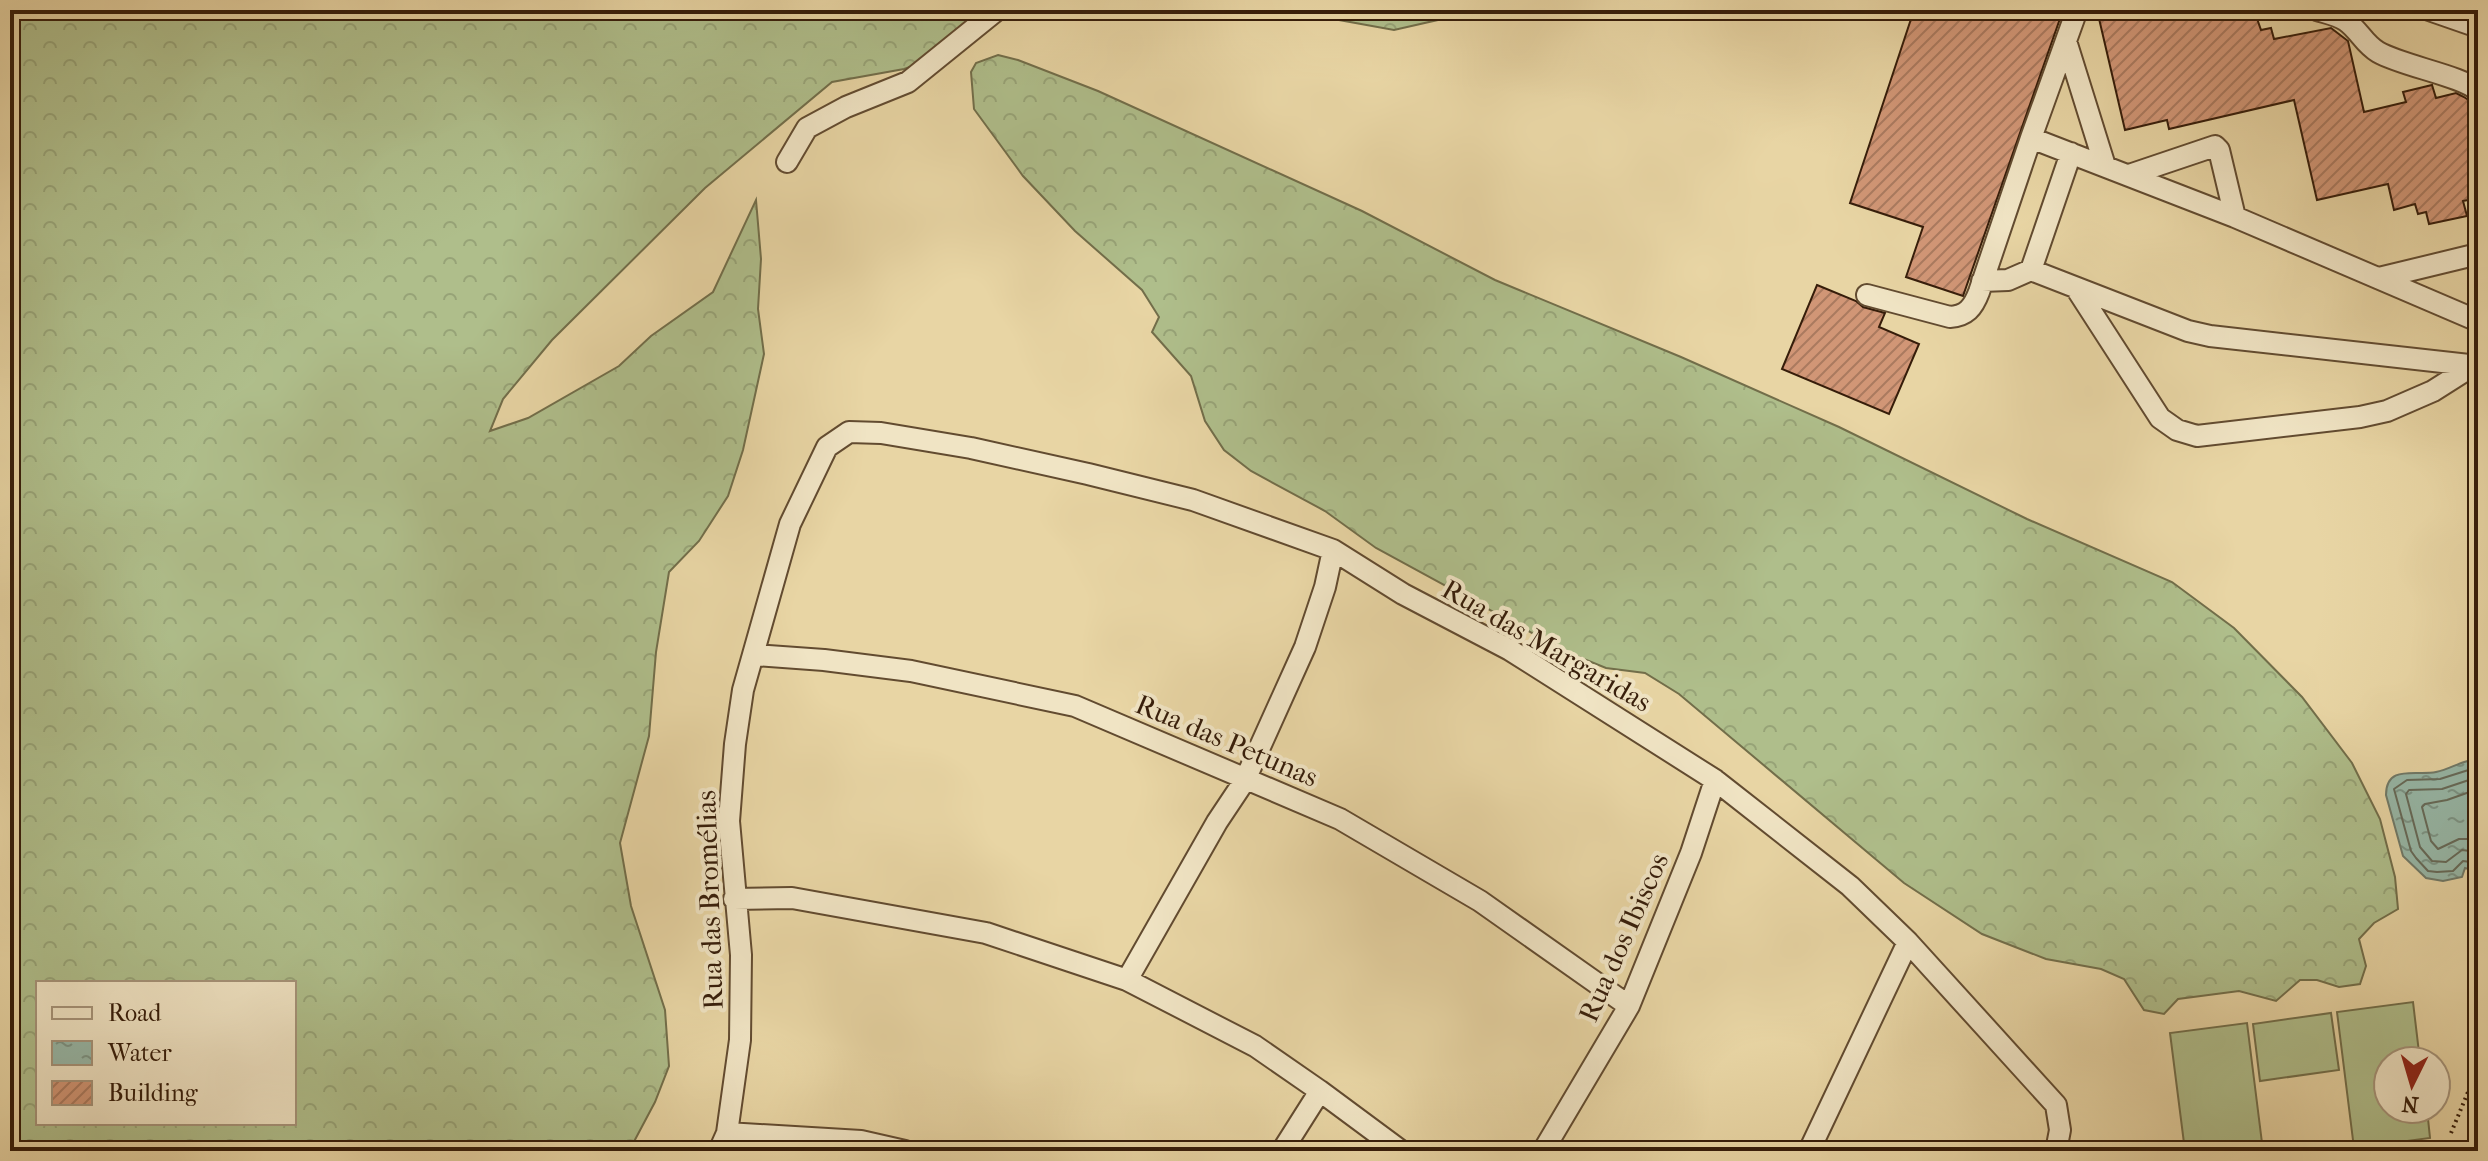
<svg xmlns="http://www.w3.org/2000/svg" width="2488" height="1161" font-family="'IM FELL French Canon',serif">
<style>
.grass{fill:#afbe8b;stroke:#726e4a;stroke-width:2}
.forest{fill:url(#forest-crowns);stroke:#726e4a;stroke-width:2;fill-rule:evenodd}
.water{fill:url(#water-ripples);stroke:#707a69;stroke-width:2}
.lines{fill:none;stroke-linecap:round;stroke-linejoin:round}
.shore{stroke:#666a59;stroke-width:2}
.building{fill:url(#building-hatch);stroke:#361d0a;stroke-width:2}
.minor-casing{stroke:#624b30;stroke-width:24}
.path{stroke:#361d0a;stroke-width:4;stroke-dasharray:2 4;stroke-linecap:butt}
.minor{stroke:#f0e4c4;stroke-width:20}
.labels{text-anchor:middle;stroke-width:8;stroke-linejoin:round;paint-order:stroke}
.street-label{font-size:28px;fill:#361d0a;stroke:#f0e4c4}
</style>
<defs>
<pattern id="forest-crowns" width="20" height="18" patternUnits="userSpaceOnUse" patternTransform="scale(2)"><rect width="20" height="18" fill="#afbe8b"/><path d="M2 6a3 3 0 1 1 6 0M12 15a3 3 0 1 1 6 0" fill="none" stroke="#97a377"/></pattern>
<pattern id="water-ripples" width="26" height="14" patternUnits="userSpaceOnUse" patternTransform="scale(2)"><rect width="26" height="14" fill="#97b8a8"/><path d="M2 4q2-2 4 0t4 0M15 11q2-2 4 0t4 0" fill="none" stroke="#7c9587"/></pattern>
<pattern id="building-hatch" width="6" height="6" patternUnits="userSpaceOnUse" patternTransform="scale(2)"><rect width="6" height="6" fill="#d19676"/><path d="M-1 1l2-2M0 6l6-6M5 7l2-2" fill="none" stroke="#aa7a5f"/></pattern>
</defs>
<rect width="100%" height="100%" fill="#e8d5a4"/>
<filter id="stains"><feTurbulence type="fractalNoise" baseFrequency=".0025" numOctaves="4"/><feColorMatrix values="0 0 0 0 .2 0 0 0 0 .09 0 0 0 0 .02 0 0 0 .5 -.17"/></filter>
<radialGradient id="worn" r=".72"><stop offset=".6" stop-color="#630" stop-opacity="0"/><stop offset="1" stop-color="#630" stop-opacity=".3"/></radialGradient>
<path class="grass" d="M2413,1002L2420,1061H2388V1109H2427L2430,1138L2354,1148L2337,1012Z
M2331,1013L2339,1070L2260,1081L2253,1024Z
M2247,1023L2263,1151H2185L2170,1033Z"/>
<path class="forest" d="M10,10H979L931,60L904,69L832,82L705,188L552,340L503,399L490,431L528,418L619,366L651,336L713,292L756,200L761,259L758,309L764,354L743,450L728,496L699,541L669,572L656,652L649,736L620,843L631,906L665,1010L669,1066L655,1102L629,1151H10ZM38,983H294V1123H38Z
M1312,10H1447L1442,19L1394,30L1339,20Z
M998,55L1018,60L1098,91L1362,211L1495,280L1681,357L1839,427L2027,519L2172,582L2234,628L2302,697L2352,763L2380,819L2395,877L2398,909L2374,923L2359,939L2366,966L2360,984L2339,987L2317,980H2300L2276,1001L2239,991L2178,999L2164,1014L2144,1010L2124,979L2101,969L2046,959L1982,934L1904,883L1679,694L1645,673L1606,668L1569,653L1376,548L1325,511L1251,471L1224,450L1205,421L1191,376L1152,332L1159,317L1142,290L1075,231L1023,176L974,109L971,72L976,63Z"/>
<path class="water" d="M2478,759V872L2465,868L2462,877L2443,881L2426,878L2403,856L2386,795C2386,764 2416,776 2436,772C2451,769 2462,760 2478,759Z"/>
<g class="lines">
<path class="shore" d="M2478,767L2440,779L2407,780L2394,789L2411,851L2416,858L2428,871L2437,872L2453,871L2463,861L2478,863
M2478,777L2442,789L2409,790L2406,794L2420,847L2432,861L2446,862L2462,850L2478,852
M2478,789L2447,800L2425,804L2422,807L2431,841L2438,849L2459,839H2478"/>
</g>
<path class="building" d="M1914,10H2063L1963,296L1906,277L1923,227L1850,203Z
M2097,10H2254L2261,30L2271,28L2274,39L2331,28L2348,41L2364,112L2406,102L2403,92L2432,85L2436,98L2456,93L2464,97L2473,103L2478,123V188L2471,190L2473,199L2463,201L2467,216L2429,224L2426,212L2418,214L2415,204L2394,210L2388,184L2317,200L2294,100L2169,129L2167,120L2125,130Z
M1817,285L1856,301L1863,307L1885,313L1879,327L1919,344L1889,414L1782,369Z"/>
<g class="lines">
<defs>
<path id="minor" d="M2317,10C2326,13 2338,15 2346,21C2359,30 2364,44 2378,52C2402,66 2463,76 2478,91
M2429,10L2478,27
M2066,41L2105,166
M2031,138L2077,10
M787,162L807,128L846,107L908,82L997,10
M2129,175L2215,146L2219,150L2235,217
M2031,270L2071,153
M2379,278L2478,254
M1982,281L2008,280L2031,270L2188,331L2210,336L2478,366
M2076,288L2160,418L2177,430L2197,436L2360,417L2387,411L2433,391L2474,365
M1867,295L1950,317C1966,316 1973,308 1979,292L2031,138L2235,217L2478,321
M754,655L824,660L911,671L1075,706L1340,819L1480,901L1629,1006
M734,899L792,898L986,933L1127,980L1255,1046L1320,1091L1401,1151
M1127,980L1217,822L1245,780L1305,647L1325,587L1333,550
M727,1133L861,1141L905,1151
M719,1151L727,1133L740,1040L741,955L729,821L735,744L743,690L790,524L827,447L849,432L881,433L971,448L1088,474L1193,500L1333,550L1403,594L1510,650L1715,780L1850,886L1908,942L2056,1105L2060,1130L2056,1151
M1282,1151L1320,1091
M1543,1151L1629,1006L1691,853L1715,780
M1809,1151L1908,942"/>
</defs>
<use href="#minor" class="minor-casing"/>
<path class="path" d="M2451,1133L2478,1068"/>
<use href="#minor" class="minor"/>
</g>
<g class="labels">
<g class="street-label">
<text transform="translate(1547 645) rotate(30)" y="10">Rua das Margaridas</text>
<text transform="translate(1227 740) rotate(23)" y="10">Rua das Petunas</text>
<text transform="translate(709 900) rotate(-92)" y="10">Rua das Bromélias</text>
<text transform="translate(1623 937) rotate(-66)" y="10">Rua dos Ibiscos</text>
</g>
</g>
<rect width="2488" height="1161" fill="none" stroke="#e8d5a4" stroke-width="40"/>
<rect x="12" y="12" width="2464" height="1137" fill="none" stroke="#361d0a" stroke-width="4"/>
<rect x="20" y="20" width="2448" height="1121" fill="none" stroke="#361d0a" stroke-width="2"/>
<rect x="36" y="981" width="260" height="144" fill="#f0e4c4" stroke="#a6947a" stroke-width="2"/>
<rect x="52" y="1007" width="40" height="12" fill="#f0e4c4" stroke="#a6947a" stroke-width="2"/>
<text x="108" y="1021" font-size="24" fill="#361d0a">Road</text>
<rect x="52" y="1041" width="40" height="24" fill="url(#water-ripples)" stroke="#a6947a" stroke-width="2"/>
<text x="108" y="1061" font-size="24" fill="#361d0a">Water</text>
<rect x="52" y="1081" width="40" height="24" fill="url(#building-hatch)" stroke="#a6947a" stroke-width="2"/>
<text x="108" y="1101" font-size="24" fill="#361d0a">Building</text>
<g transform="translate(2412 1085) rotate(185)"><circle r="38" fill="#f0e4c4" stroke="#a6947a" stroke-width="2"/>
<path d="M0-6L14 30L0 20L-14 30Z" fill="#8f2418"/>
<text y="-12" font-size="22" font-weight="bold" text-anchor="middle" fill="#361d0a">N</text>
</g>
<rect width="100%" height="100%" filter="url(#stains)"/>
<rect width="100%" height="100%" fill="url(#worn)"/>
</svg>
